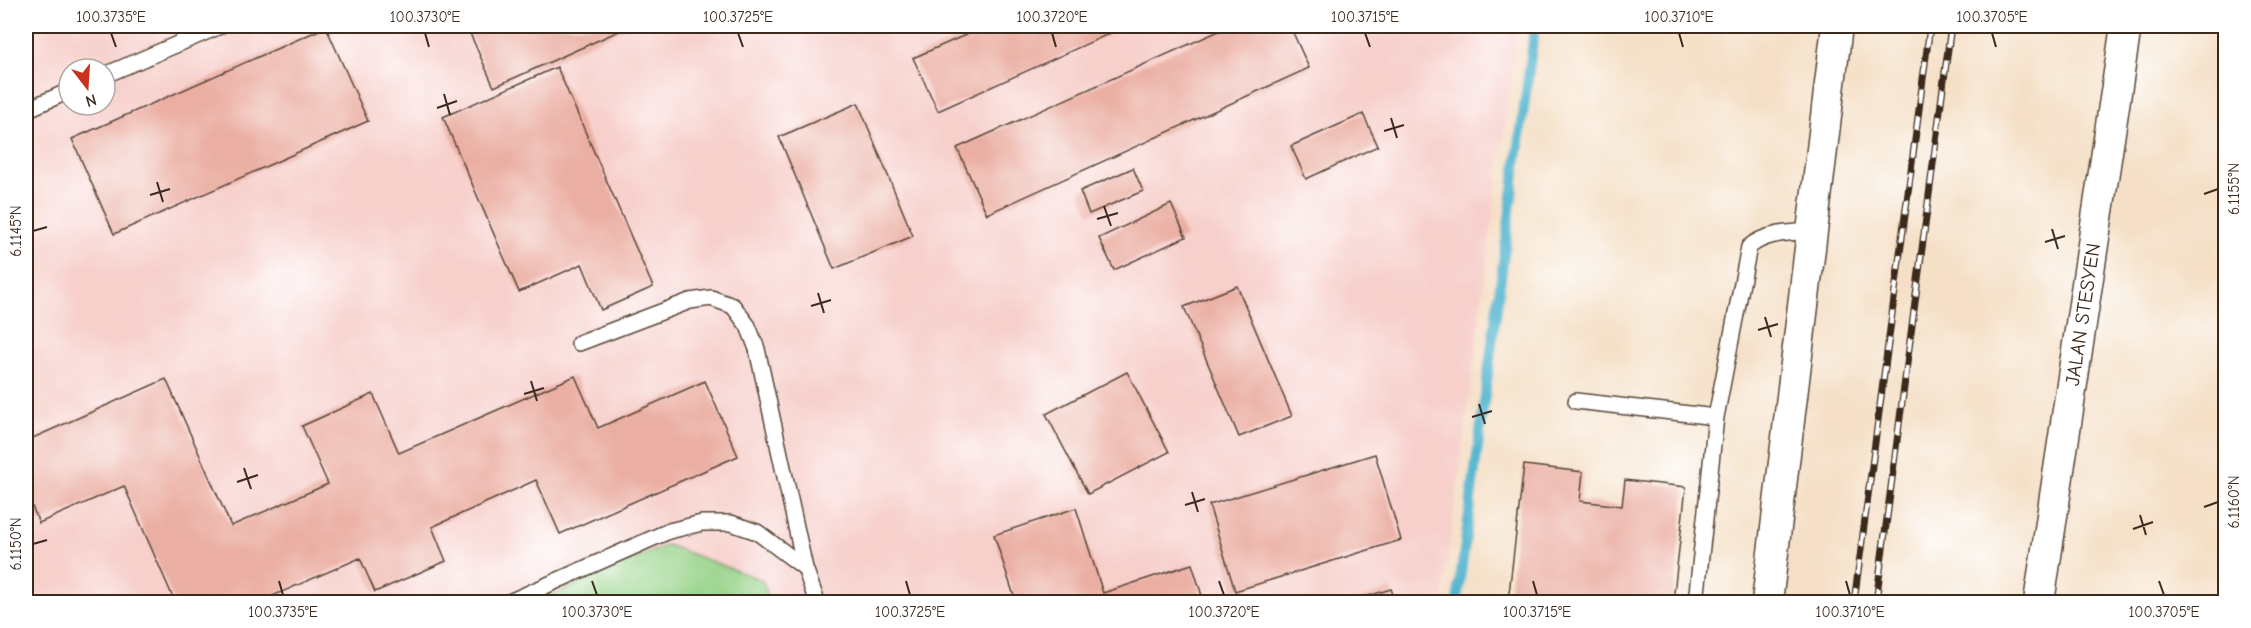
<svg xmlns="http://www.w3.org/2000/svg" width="2251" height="628" font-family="'Comic Neue',sans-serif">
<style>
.built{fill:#f7d0cc;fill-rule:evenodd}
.green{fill:#95d186;stroke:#687e52;stroke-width:1.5}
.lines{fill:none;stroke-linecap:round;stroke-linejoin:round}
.stream{stroke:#4eb3cd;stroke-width:10}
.building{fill:#ebaea2}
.service-casing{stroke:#574537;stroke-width:18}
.minor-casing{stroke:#574537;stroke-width:33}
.service{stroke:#fff;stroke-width:15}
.minor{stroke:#fff;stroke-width:30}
.rail-casing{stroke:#3b2a1e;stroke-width:7}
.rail{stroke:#fff;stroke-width:4.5;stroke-dasharray:14;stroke-linecap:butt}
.ticks{fill:none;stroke:#3b2a1e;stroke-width:2}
.labels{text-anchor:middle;stroke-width:4.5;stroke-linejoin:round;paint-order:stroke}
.street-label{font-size:20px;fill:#3b2a1e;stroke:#fff}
.neatline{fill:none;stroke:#3b2a1e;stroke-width:2}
.ticks-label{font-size:15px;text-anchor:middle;fill:#3b2a1e}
</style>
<rect width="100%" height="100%" fill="#fff"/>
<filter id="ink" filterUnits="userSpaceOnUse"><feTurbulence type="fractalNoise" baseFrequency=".0167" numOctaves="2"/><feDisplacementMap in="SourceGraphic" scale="12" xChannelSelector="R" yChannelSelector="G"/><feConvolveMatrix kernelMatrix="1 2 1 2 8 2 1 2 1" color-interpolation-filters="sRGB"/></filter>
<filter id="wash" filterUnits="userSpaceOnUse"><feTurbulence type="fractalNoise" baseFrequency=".008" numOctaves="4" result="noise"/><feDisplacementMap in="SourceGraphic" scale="24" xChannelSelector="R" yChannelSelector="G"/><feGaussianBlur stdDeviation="1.35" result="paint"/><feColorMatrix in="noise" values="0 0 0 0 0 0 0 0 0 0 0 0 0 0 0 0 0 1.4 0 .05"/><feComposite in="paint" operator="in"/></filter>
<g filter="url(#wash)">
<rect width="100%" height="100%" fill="#f5e0c7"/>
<path class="built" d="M26,26H1518L1442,602H26ZM69,69H105V105H69Z"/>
<path class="green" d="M667,545L762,580L770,602H536Z"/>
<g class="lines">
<path class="stream" d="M1457,602L1535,26"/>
</g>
<g id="blocks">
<path class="building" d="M476,26H630L494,87L468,29Z
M986,26H1121L1122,28L938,111L913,58Z
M1230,26H1290L1309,68L987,214L957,148Z
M326,27L368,121L114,234L72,139Z
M557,67L653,287L601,310L582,264L519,292L443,117Z
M858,103L913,236L834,269L779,137Z
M1363,114L1378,146L1306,179L1291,146Z
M1133,168L1143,191L1089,214L1080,191Z
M1171,204L1186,237L1114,270L1099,238Z
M1237,286L1292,416L1239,437L1184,307Z
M1127,372L1169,452L1088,494L1046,414Z
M575,376L598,428L705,381L738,456L560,534L536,480L432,527L446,561L375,592L360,558L263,600L264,602H175L124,486L39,523L26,492V441L166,379L231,526L328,484L302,426L373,394L399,453Z
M1375,454L1401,540L1235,591L1209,505Z
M1524,465L1583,472L1580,501L1622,506L1625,480L1686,487L1673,602H1611V601L1569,596V602H1508Z
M1076,508L1103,593L1192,564L1204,602H1016L994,535Z
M1391,589L1396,602H1349Z"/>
</g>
</g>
<g filter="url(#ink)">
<use href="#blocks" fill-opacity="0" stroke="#574537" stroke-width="1.5"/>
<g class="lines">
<defs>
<path id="service" d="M105,75L220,26
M26,110L69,91
M579,343L690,301L711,298L733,306L748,326L757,349L805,568
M1576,401L1716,417L1749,247C1766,232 1791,233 1812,231
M509,602L669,531L702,523H731L757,532L805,568L817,602
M1696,602L1716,417"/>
<g id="minor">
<path d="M1767,602L1837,26"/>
<path id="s1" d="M2039,602L2126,26"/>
</g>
</defs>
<use href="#service" class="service-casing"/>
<use href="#minor" class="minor-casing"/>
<use href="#service" class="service"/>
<use href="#minor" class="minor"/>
<defs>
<path id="rail" d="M1854,602L1930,26
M1876,602L1951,26"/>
</defs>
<use href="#rail" class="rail-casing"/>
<use href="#rail" class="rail"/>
</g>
</g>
<path class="ticks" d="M111,33L116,47M425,33L429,47M738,33L743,47M1052,33L1056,47M1365,33L1370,47M1679,33L1683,47M1992,33L1996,47M444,94L450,115M437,108L457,101M1391,118L1397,138M1384,131L1404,125M157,182L163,202M2204,194L2218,189M150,195L170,189M1104,206L1111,226M1097,219L1118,213M2052,229L2058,249M33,231L47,227M2045,242L2065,236M818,293L824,313M811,306L831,300M1765,317L1771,337M1758,330L1778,324M531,381L537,401M524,394L544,388M1479,404L1485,424M1472,417L1492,411M244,468L251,489M237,482L258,475M1192,492L1198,512M1185,505L1205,499M2204,507L2218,502M2140,515L2146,535M2133,529L2153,522M33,544L47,540M279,581L283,595M592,581L597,595M906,581L910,595M1219,581L1224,595M1533,581L1537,595M1846,581L1850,595M2159,581L2164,595"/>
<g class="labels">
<g class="street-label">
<text dy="7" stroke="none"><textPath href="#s1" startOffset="291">JALAN STESYEN</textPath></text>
</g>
</g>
<rect width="2251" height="628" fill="none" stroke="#fff" stroke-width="66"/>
<g transform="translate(87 87) rotate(163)"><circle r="28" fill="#ffffff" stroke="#b1aaa5" stroke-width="1.5"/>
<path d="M0-4.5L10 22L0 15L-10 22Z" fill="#c8321e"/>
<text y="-9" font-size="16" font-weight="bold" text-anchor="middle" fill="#3b2a1e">N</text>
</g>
<rect x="33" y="33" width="2185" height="562" class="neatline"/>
<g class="ticks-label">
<text x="111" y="22">100.3735°E</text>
<text x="425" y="22">100.3730°E</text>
<text x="738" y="22">100.3725°E</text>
<text x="1052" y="22">100.3720°E</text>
<text x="1365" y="22">100.3715°E</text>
<text x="1679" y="22">100.3710°E</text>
<text x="1992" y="22">100.3705°E</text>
<text transform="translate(2234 189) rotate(-90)" y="5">6.1155°N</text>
<text transform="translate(16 231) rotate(-90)" y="5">6.1145°N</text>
<text transform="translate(2234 502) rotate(-90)" y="5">6.1160°N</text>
<text transform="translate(16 544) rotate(-90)" y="5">6.1150°N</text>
<text x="283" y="617">100.3735°E</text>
<text x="597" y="617">100.3730°E</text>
<text x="910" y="617">100.3725°E</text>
<text x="1224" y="617">100.3720°E</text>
<text x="1537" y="617">100.3715°E</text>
<text x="1850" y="617">100.3710°E</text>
<text x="2164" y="617">100.3705°E</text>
</g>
</svg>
